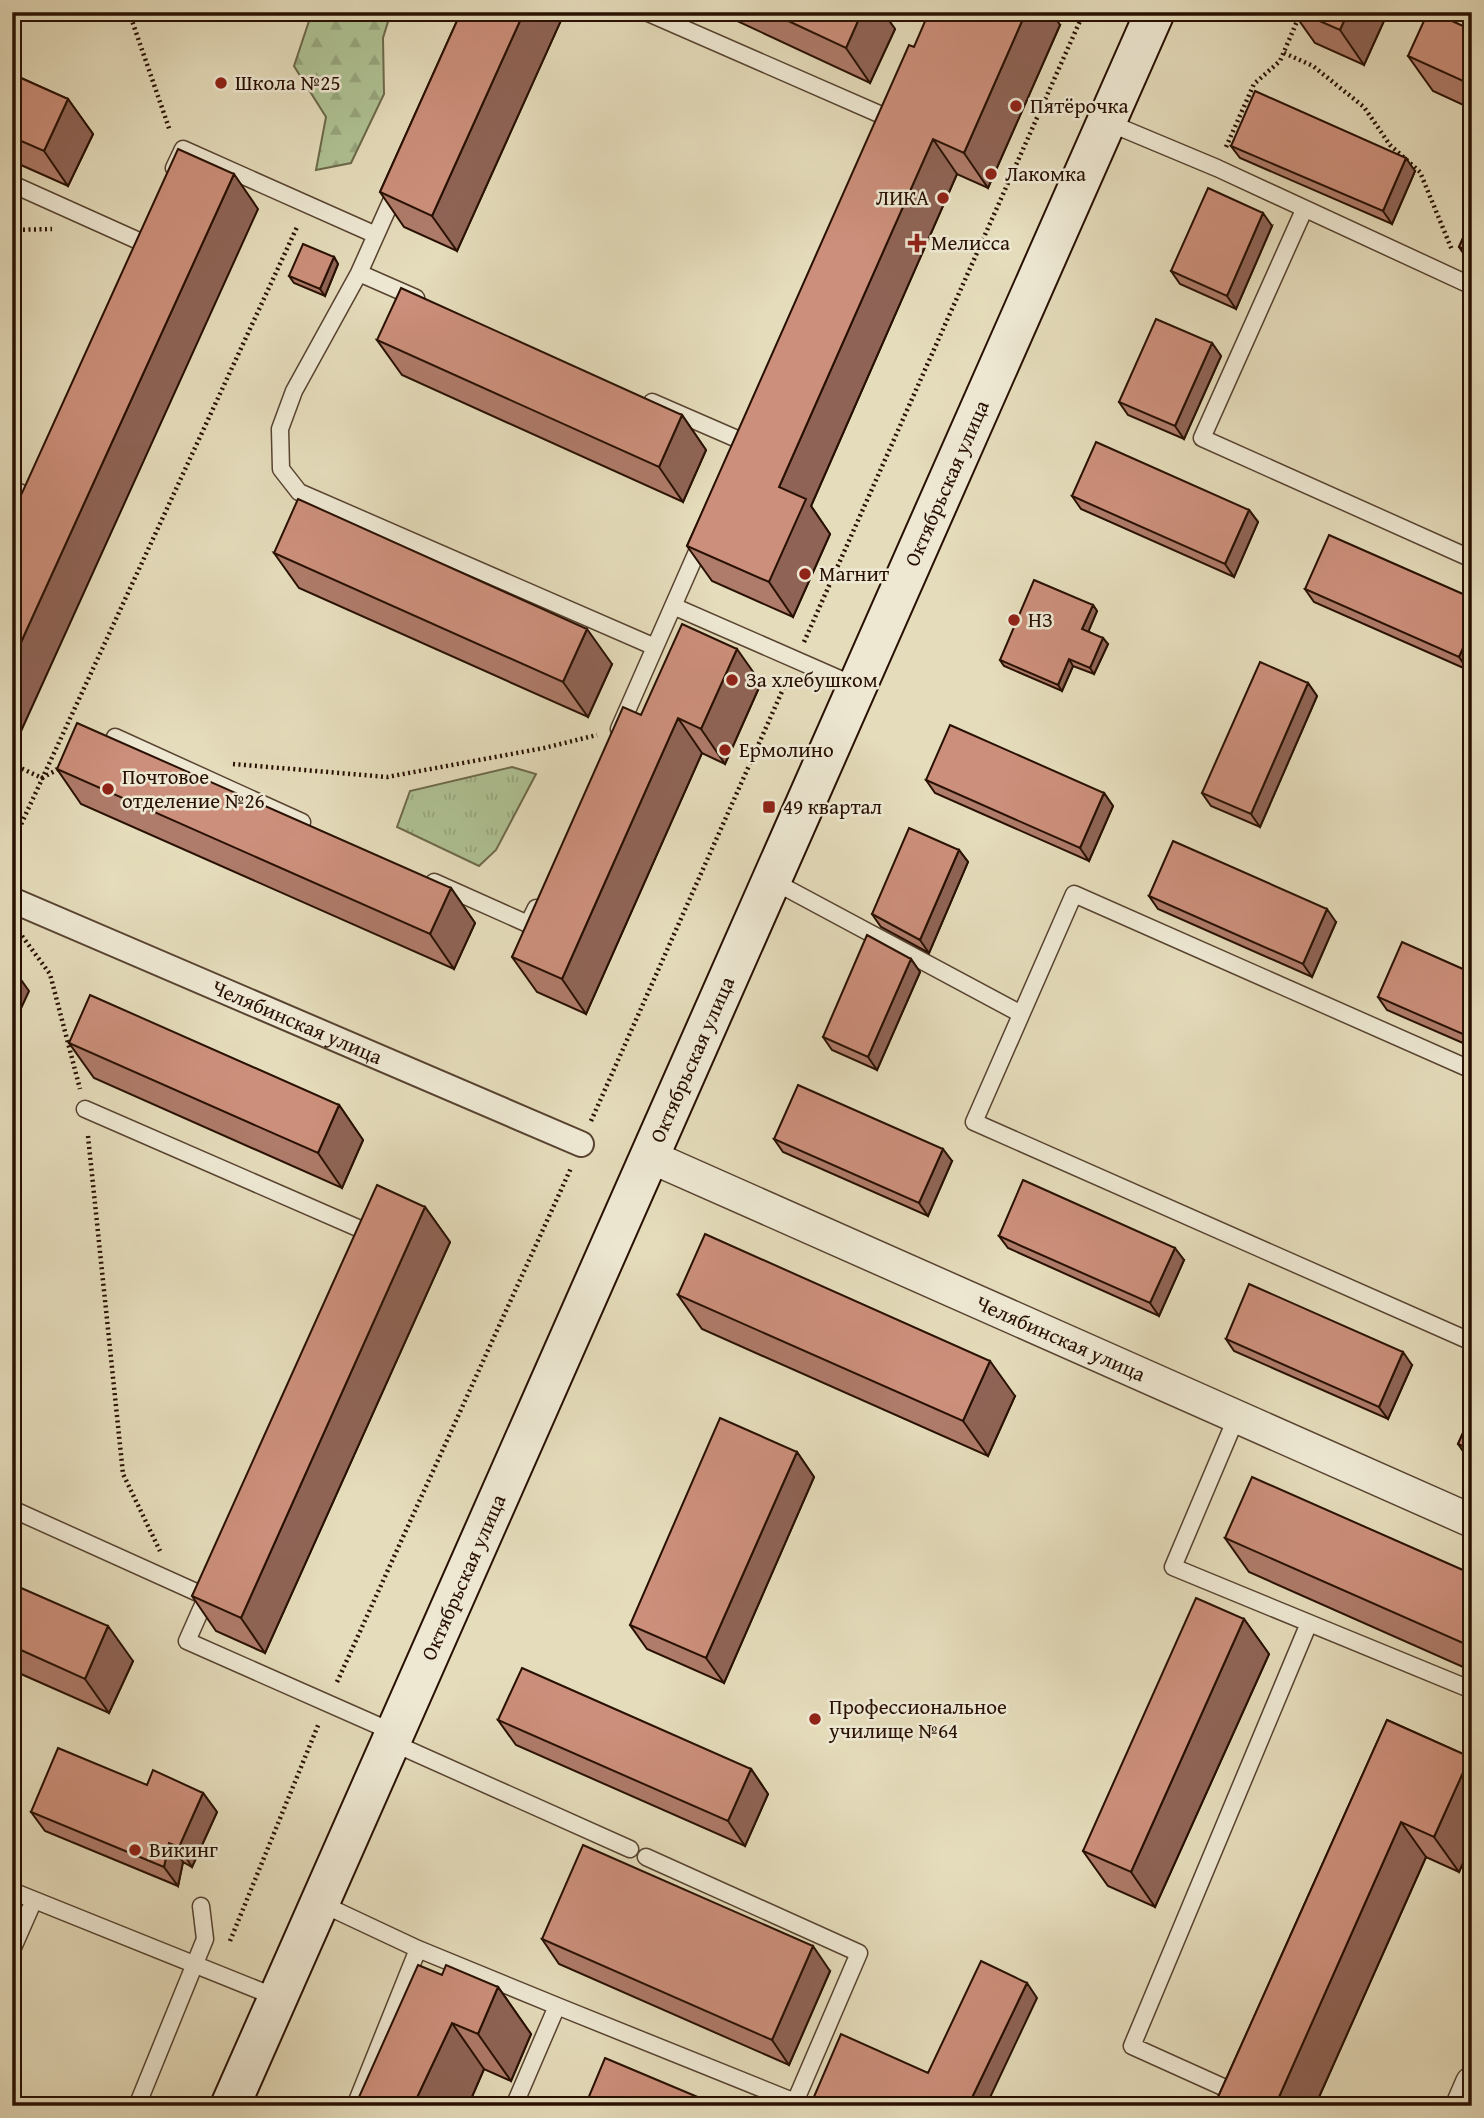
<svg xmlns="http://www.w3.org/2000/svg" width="1484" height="2118" font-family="'Gentium Book Plus',serif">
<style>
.forest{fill:url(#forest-firs);stroke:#6c694b;stroke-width:2}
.park{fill:url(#park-tufts);stroke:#6c694b;stroke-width:2}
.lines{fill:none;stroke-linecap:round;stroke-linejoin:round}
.service-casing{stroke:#574330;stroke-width:19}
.pedestrian-casing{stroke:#574330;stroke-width:28}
.minor-casing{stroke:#574330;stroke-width:35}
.secondary-casing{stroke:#281002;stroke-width:42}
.path{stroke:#281002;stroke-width:4.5;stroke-dasharray:2 3.5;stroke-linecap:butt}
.service{stroke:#eee8d3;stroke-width:16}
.pedestrian{stroke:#eee8d3;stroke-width:24}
.minor{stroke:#eee8d3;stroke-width:32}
.secondary{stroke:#eee8d3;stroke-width:38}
.wall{fill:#af7b6a;stroke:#281002;stroke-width:2}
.shaded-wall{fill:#8f6456;stroke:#281002;stroke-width:2}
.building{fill:#cc8f7b;stroke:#281002;stroke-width:2}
.poi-dot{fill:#8f2418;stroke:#eee8d3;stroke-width:2.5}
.labels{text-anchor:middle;stroke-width:5;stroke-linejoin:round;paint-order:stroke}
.poi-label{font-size:21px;fill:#281002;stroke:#eee8d3;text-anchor:start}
.street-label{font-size:21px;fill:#281002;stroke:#eee8d3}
</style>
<defs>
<pattern id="forest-firs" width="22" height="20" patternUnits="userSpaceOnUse" patternTransform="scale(1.75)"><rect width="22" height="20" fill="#afc294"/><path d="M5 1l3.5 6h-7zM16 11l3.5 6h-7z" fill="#97a67e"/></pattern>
<pattern id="park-tufts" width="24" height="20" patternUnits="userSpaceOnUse" patternTransform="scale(1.75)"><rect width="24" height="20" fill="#afc294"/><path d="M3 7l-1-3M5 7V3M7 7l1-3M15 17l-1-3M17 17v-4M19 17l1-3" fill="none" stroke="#97a67e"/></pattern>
</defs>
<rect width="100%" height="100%" fill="#e5dcbb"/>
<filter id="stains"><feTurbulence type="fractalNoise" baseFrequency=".00286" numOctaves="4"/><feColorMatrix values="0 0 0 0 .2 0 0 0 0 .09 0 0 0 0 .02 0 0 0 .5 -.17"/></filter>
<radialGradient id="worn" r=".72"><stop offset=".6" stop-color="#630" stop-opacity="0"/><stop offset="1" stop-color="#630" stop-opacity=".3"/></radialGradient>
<path class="forest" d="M312,12H391L383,38L384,94L351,163L316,170L326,117L294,66Z"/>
<path class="park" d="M512,767L536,774L496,850L479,866L397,827L410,791Z"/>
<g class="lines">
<defs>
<path id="service" d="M646,12L886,117
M1128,12L1151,22
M1107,122L1217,168L1472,286
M174,168L183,149L376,235
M12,184L141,242
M397,188L359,273L416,298
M1304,210L1202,438L1472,559
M359,273L294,391L280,429L281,469L299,492L655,647
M652,402L744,442
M12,489L28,496
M673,606L858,687
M619,729L703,538
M115,737L302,822
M773,881L1021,1014
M434,882L528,924L536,908
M1472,1070L1074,894L974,1122L1472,1342
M85,1109L367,1232L363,1242
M1237,1416L1173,1567L1472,1690
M12,1509L207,1597
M210,1589L187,1641L395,1733
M391,1742L630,1849
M12,1891L278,1998
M320,1903L418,1949L557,2006L514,2106
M12,1950L34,1900
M557,2006L795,2102L859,1953L646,1857
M1234,2092L1132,2046L1309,1623
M137,2106L205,1939L201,1906
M355,2106L418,1949"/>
<g id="pedestrian">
<path id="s1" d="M12,900L581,1144"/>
</g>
<g id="minor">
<path id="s2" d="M651,1157L1472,1521"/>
<path d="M1462,2106L1472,2083"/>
</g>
<g id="secondary">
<path id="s3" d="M230,2106L1155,12"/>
</g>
</defs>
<use href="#service" class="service-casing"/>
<use href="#pedestrian" class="pedestrian-casing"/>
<use href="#minor" class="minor-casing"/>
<use href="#secondary" class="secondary-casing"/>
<path class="path" d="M96,12L100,14L101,12
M129,12L170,131
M1284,53L1313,66L1364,107L1390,145L1420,172L1452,250
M1226,147L1254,84L1280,61L1301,12
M12,230L52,229
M804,642L1084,12
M12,764L42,778L62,767
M233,764L387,777L544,748L597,735
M12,844L298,225
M22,936L50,974L80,1089
M591,1121L788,678
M88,1136L123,1474L160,1551
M337,1682L571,1168
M230,1941L319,1723"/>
<use href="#service" class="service"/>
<use href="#pedestrian" class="pedestrian"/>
<use href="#minor" class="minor"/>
<use href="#secondary" class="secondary"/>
</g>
<path class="wall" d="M461,12H560L563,16L457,251L404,227L380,192Z
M718,12H883L895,29L870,83Z
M1293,12H1388L1364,65L1315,43Z
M1060,25L988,188L957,174L811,506L830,534L793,617L712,581L687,546L914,47Z
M1472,30V109L1433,91L1408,56Z
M12,74L68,99L93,134L68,186L12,161Z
M1231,146L1415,171L1392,224L1240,158Z
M1472,218V262L1468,260L1459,247Z
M1272,226L1236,309L1180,284L1171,271Z
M334,257L338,264L325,296L294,283L289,276Z
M377,340L682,415L706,450L683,502L402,375Z
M1212,343L1221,356L1184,439L1128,415L1119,402Z
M1072,496L1249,510L1258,522L1234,577L1081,509Z
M274,553L612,664L588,717L299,588Z
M1305,589L1472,598L1468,670L1314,602Z
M1093,605L1097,611L1088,631L1108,644L1094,674L1073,666L1062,691L1004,666L1000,660Z
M761,683L725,764L702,753L586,1014L537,992L512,957L641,715Z
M1308,683L1317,696L1260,827L1211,806L1202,793Z
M57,769L451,888L475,923L454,969L81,804Z
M926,780L1104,793L1113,806L1089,861L935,793Z
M959,850L968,862L929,953L881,927L872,914Z
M1149,896L1336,922L1312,977L1158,909Z
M911,959L920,972L877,1070L832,1050L823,1037Z
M1472,973V1047L1387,1010L1378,997Z
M69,1043L339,1105L363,1140L342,1188L94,1078Z
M774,1139L952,1161L928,1216L783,1152Z
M425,1207L450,1242L265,1653L216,1631L192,1596Z
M999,1236L1184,1260L1159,1316L1008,1248Z
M678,1295L1015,1396L988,1456L702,1329Z
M1226,1339L1412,1365L1388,1419L1234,1351Z
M1472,1413V1459L1467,1457L1458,1444Z
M797,1452L814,1477L724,1683L647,1649L630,1625Z
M1225,1538L1472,1574V1671L1249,1572Z
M12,1584L133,1661L109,1713L12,1670Z
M1244,1619L1269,1654L1155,1907L1108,1886L1083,1851Z
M498,1720L751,1769L768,1794L745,1846L516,1745Z
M1387,1720L1470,1757L1472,1759V1843L1459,1872L1426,1857L1315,2106H1214Z
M147,1785L203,1793L217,1812L192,1867L183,1862L178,1886L45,1831L31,1812Z
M542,1939L830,1971L789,2065L559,1964Z
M442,1975L498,1987L531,2034L511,2081L484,2069L468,2106Z"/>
<path class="shaded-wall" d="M524,12H560L563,16L457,251L432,216Z
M862,12H883L895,29L870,83L846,48Z
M1026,12H1052L1060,25L988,188L964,153Z
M1348,12H1388L1364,65L1340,30Z
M68,99L93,134L68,186L44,151Z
M933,139L957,174L811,506L830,534L793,617L769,582L779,487Z
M1406,158L1415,171L1392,224L1383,211Z
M234,174L258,209L12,751V662Z
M1263,213L1272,226L1236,309L1227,296Z
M334,257L338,264L325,296L320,289Z
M1212,343L1221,356L1184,439L1175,426Z
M682,415L706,450L683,502L659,467Z
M1249,510L1258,522L1234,577L1225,564Z
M1093,605L1097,611L1087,635L1082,629Z
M1472,628V661L1468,670L1459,657Z
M587,629L612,664L588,717L563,682Z
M1103,638L1108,644L1094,674L1090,668Z
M737,649L761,683L725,764L701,729Z
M1069,659L1073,666L1062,691L1058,685Z
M1308,683L1317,696L1260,827L1251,814Z
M678,718L702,753L586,1014L562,979Z
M1104,793L1113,806L1089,861L1080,848Z
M959,850L968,862L929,953L920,940Z
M451,888L475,923L454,969L430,934Z
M1327,909L1336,922L1312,977L1303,964Z
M911,959L920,972L877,1070L868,1057Z
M12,967L29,991L12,1028Z
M339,1105L363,1140L342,1188L318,1153Z
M943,1149L952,1161L928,1216L919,1203Z
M425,1207L450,1242L265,1653L241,1618Z
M1175,1248L1184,1260L1159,1316L1150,1303Z
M1403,1352L1412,1365L1388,1419L1379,1407Z
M990,1361L1015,1396L988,1456L963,1421Z
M797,1452L814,1477L724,1683L706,1658Z
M1244,1619L1269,1654L1155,1907L1131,1872Z
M108,1626L133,1661L109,1713L85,1679Z
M1470,1757L1472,1759V1843L1459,1872L1434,1837Z
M751,1769L768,1794L745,1846L728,1821Z
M203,1793L217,1812L192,1867L179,1847Z
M1401,1822L1426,1857L1315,2106H1275Z
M169,1843L183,1862L178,1886L164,1867Z
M813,1946L830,1971L789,2065L772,2040Z
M1027,1983L1037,1998L986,2106H968Z
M498,1987L531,2034L511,2081L478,2034Z
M452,2023L484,2069L468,2106H413Z"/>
<path class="building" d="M461,12H524L432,216L380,192Z
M769,12H862L846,48Z
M929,12H1026L964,153L933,139L779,487L806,499L769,582L687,546L909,45L914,47Z
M1299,12H1348L1340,30Z
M1428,12H1432L1472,30V85L1408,56Z
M12,74L68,99L44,151L12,137Z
M1255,91L1406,158L1383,211L1231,146Z
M178,149L234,174L12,662V515Z
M1208,188L1263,213L1227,296L1171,271Z
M1472,218V253L1459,247Z
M303,244L334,257L320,289L289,276Z
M401,288L682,415L659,467L377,340Z
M1156,319L1212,343L1175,426L1119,402Z
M1096,442L1249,510L1225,564L1072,496Z
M298,499L587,629L563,682L274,553Z
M1329,535L1472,598V628L1459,657L1305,589Z
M1034,580L1093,605L1082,629L1103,638L1090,668L1069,659L1058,685L1000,660Z
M682,624L737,649L701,729L678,718L562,979L512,957L623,707L641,715Z
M1260,662L1308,683L1251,814L1202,793Z
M77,723L451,888L430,934L57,769Z
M950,725L1104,793L1080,848L926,780Z
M909,828L959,850L920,940L872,914Z
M1173,841L1327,909L1303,964L1149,896Z
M867,935L911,959L868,1057L823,1037Z
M1402,942L1472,973V1038L1378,997Z
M90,995L339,1105L318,1153L69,1043Z
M798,1085L943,1149L919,1203L774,1139Z
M1023,1180L1175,1248L1150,1303L999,1236Z
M377,1185L425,1207L241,1618L192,1596Z
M705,1234L990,1361L963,1421L678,1295Z
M1249,1284L1403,1352L1379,1407L1226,1339Z
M1472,1413V1450L1458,1444Z
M720,1418L797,1452L706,1658L630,1625Z
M1252,1477L1472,1574V1647L1225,1538Z
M12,1584L108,1626L85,1679L12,1646Z
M1196,1598L1244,1619L1131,1872L1083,1851Z
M522,1668L751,1769L728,1821L498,1720Z
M1387,1720L1470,1757L1434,1837L1401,1822L1275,2106H1214Z
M58,1748L147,1785L153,1770L203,1793L179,1847L169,1843L164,1867L31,1812Z
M583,1845L813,1946L772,2040L542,1939Z
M981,1961L1027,1983L968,2106H810L841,2034L928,2073Z
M418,1965L442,1975L446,1965L498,1987L478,2034L452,2023L413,2106H355Z
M605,2058L719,2106H585Z"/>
<g class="poi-dot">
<circle cx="221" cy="83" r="7"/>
<circle cx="1016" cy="106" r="7"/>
<circle cx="991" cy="174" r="7"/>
<circle cx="943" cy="198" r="7"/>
<path d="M913.5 232.5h7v7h7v7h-7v7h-7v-7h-7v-7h7z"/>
<circle cx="805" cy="574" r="7"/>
<circle cx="1014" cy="620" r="7"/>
<circle cx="732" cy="680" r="7"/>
<circle cx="725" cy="750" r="7"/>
<circle cx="108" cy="789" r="7"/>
<rect x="762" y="800" width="14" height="14" rx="3.5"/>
<circle cx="815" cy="1719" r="7"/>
<circle cx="135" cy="1850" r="7"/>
</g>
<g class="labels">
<g class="poi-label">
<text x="235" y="90">Школа №25</text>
<text x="1030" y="113">Пятёрочка</text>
<text x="1005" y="181">Лакомка</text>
<text x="929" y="205" text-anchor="end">ЛИКА</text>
<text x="931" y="250">Мелисса</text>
<text x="819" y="581">Магнит</text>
<text x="1028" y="627">НЗ</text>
<text x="746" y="687">За хлебушком</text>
<text x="739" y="757">Ермолино</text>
<text x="122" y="784">Почтовое<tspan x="122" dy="24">отделение №26</tspan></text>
<text x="783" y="814">49 квартал</text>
<text x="829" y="1714">Профессиональное<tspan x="829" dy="24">училище №64</tspan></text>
<text x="149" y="1857">Викинг</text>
</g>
<g class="street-label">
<text dy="7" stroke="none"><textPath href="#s3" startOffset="1774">Октябрьская улица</textPath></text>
<text dy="7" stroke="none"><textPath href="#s1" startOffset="310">Челябинская улица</textPath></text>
<text dy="7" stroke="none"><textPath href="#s3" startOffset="1144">Октябрьская улица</textPath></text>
<text dy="7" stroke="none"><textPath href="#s2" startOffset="448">Челябинская улица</textPath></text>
<text dy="7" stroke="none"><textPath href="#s3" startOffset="578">Октябрьская улица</textPath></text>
</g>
</g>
<rect width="1484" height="2118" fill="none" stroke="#e5dcbb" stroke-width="42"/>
<rect x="14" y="14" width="1456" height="2090" fill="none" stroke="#281002" stroke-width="3.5"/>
<rect x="21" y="21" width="1442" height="2076" fill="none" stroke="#281002" stroke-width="2"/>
<rect width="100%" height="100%" filter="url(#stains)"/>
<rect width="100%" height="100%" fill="url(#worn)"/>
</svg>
